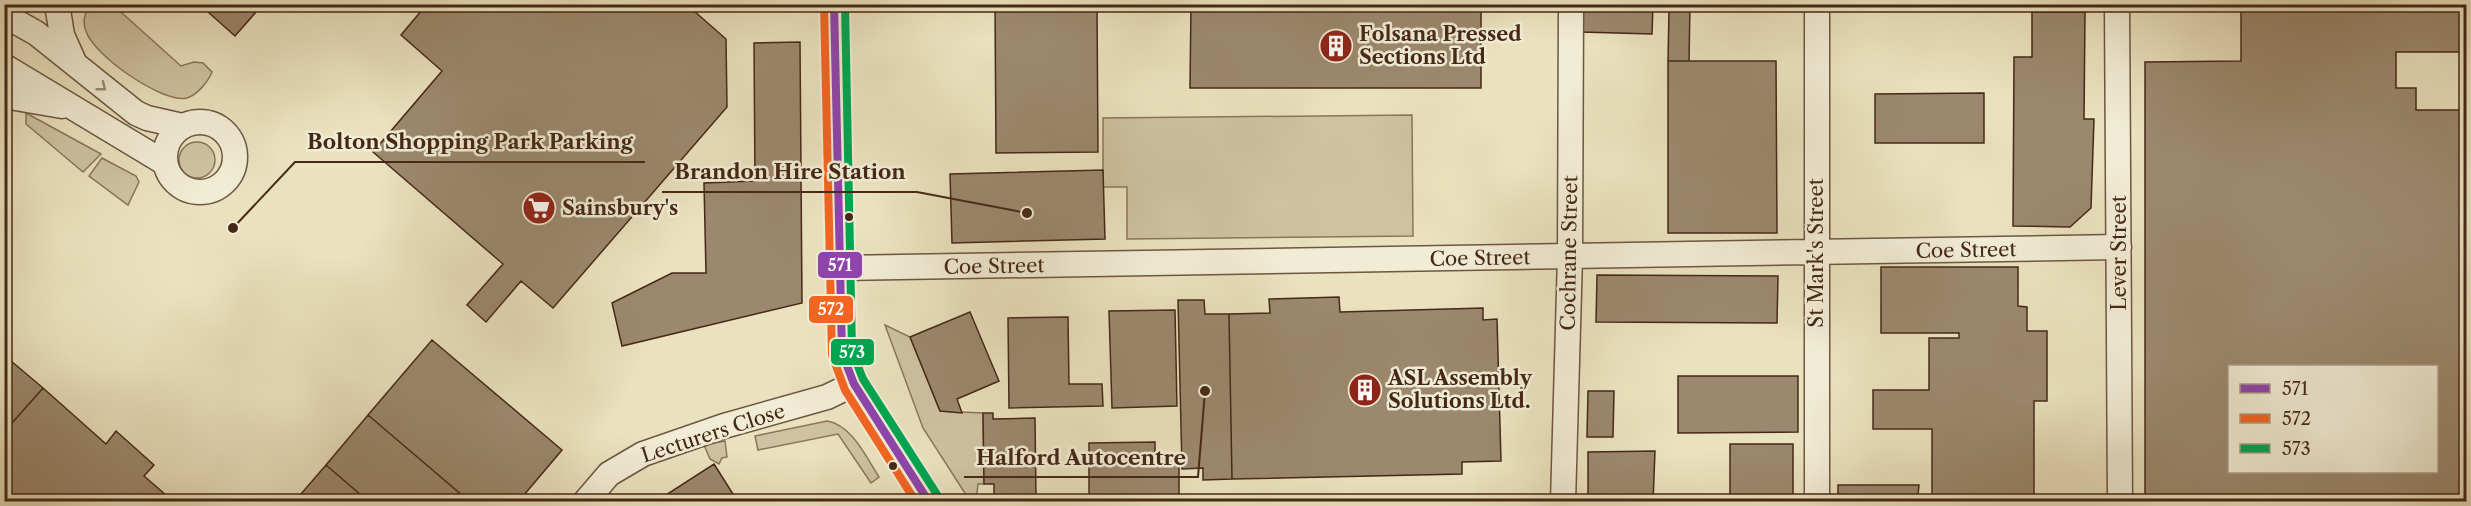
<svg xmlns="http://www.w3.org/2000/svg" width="2471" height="506" font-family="'Libre Caslon Text',serif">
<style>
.green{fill:#cec2a2;stroke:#8a755c;stroke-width:1.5}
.building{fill:#9b886e;stroke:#452817;stroke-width:1.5;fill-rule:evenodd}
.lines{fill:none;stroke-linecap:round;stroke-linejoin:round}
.minor-casing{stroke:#6e5641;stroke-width:27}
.minor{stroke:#f1ecd5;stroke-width:24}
.bus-1-casing{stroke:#f1ecd5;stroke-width:12}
.bus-2-casing{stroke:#f1ecd5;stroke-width:12}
.bus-3-casing{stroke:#f1ecd5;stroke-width:12}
.bus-1{stroke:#8e44ad;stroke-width:8}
.bus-2{stroke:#f26522;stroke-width:8}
.bus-3{stroke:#00a651;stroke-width:8}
.oneway{stroke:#9b8a76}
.bus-dot{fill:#452817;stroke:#f1ecd5;stroke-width:2}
.labels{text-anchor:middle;stroke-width:5;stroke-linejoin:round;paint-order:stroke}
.poi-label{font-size:20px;font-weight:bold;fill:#452817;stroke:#f1ecd5;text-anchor:start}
.street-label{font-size:20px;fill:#452817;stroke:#f1ecd5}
.leader{fill:none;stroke:#452817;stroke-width:2}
.callout-dot{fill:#452817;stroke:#f1ecd5;stroke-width:2}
.callout-label{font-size:21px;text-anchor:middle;font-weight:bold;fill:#452817;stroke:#f1ecd5;stroke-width:5;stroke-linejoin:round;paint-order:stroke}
.line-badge{stroke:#f1ecd5;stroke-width:2}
.badge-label{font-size:16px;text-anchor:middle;font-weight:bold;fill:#fff}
</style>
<rect width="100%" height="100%" fill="#eae1be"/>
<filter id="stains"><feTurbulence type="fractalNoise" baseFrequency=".00333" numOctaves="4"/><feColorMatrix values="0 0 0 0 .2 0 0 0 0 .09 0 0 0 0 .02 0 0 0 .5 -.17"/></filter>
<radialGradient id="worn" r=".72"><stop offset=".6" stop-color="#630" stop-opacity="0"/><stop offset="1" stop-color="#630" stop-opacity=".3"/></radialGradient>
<path class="green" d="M89,5H113L181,66L194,62L203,63L212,72C208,82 197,95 187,98C163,104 93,55 86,31C82,22 85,14 89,5Z
M26,113L101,154L83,172L26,124Z
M1412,115L1413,236L1127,239V187H1103V118Z
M179 160a18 18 0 1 1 36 0a18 18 0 1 1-36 0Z
M102,158L136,176L139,182L128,205L89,176Z
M885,325L910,337L940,411L983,413L984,484H978L976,501H970L923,428Z
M827,421C852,425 866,457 879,477L871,483L838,434L758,450L755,436Z
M725,441L727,457L722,458L719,464L710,459L704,445Z"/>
<path class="building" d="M199,4H263L235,36Z
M427,4H686L726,39L727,107L553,308L521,281L486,322L467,305L503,264L373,152L442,71L401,35Z
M995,4H1097L1098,152L996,153Z
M1191,4H1481V88H1190Z
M1582,4H1653L1652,34L1581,32Z
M1679,4H1690L1689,61H1668L1669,11H1678Z
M2241,4H2466V52H2396V88H2416V110H2466V502H2145V62L2241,61ZM2230,366H2436V472H2230Z
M2032,12H2085L2084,119H2094L2091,208L2070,227L2013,226L2014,57H2032Z
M800,42L802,303L622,346L612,303L672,273H706L704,183L755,181L754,43Z
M1668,61H1776L1777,233H1668Z
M1984,93V143H1875V94Z
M1103,170L1105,239L952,243L950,174Z
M1881,267H2018V306L2027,307V331H2047V401H2034V502H1838V485H1919L1918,495H1932V429H1873V390H1929V338H1959V333H1881Z
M1597,275L1778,276L1777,323L1596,322Z
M1339,297L1340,312L1483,308V320L1497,319L1501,461L1462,462V474L1232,479L1229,314L1270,313L1269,299Z
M1178,300H1204L1205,314H1229L1232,479L1203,480V468L1182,469Z
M1175,310L1177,406L1112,408L1109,311Z
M970,312L999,381L957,399L962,413L940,411L910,337Z
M1068,317L1069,384H1102L1103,406L1009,408L1008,318Z
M432,340L562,450L518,502H470L368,415Z
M4,355L43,388L4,432Z
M1678,376H1798V432L1678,433Z
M43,388L106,444L116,431L154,465L144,476L174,502H4V432Z
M1588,391H1614L1613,437H1587Z
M983,413H993V419L1035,418L1036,499H994V484H984Z
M368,415L470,502H369L326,465Z
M1155,442V455L1179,454V498L1168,499V502L1089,500V443Z
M1730,444H1793V502H1730Z
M1655,451L1653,502H1588V452Z
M714,464L738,502H655Z
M326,465L369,502H294Z"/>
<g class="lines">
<defs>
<path id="minor" d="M57,4L62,35L74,62
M834,4L842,353L854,384L929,502
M1817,4V502
M2117,4L2120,502
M4,15L36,33L136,113L147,118L182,126
M4,66L165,163
M4,96L62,106
M165 157a35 35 0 1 1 70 0a35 35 0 1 1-70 0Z
M841,268L2119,247
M585,502L609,474L643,454L724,426L827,397L854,384
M1563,502L1570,256L1571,4"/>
</defs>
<use href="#minor" class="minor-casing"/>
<use href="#minor" class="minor"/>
<defs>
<path id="bus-1" d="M834,4L842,353L854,384L929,502"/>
<path id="bus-2" d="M824,4L832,355L845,390L916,502"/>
<path id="bus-3" d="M845,4L852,351L863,379L938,496"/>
</defs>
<use href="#bus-1" class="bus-1-casing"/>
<use href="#bus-2" class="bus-2-casing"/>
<use href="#bus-3" class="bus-3-casing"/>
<use href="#bus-1" class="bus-1"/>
<use href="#bus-2" class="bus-2"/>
<use href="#bus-3" class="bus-3"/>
</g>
<defs><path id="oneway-chevron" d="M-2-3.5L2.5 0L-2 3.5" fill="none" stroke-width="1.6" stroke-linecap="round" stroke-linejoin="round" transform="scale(1.5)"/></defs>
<use class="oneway" href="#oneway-chevron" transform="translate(102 87) rotate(38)"/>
<defs>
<symbol id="building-disc" viewBox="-11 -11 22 22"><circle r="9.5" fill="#8f2418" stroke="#f1ecd5"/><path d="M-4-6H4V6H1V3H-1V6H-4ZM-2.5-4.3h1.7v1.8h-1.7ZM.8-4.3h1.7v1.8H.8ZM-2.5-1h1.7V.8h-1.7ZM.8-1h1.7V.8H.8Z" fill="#fff"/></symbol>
<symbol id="supermarket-disc" viewBox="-11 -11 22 22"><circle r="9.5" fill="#8f2418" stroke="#f1ecd5"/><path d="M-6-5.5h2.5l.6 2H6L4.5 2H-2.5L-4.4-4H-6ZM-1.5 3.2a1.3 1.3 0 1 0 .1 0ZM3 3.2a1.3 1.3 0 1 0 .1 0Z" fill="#fff"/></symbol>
</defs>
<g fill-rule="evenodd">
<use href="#building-disc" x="1317" y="27" width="38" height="38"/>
<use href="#supermarket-disc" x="520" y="189" width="38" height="38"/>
<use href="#building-disc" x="1346" y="371" width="38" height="38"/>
</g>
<g class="bus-dot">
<circle cx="849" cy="217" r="5"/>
<circle cx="893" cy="466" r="5"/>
</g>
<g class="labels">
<g class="poi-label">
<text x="1359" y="41">Folsana Pressed<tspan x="1359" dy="23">Sections Ltd</tspan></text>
<text x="562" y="215">Sainsbury's</text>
<text x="1388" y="385">ASL Assembly<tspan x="1388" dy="23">Solutions Ltd.</tspan></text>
</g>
<g class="street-label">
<text transform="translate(1966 250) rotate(-1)" y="7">Coe Street</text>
<text transform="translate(1569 253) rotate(-89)" y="7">Cochrane Street</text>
<text transform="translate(1816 253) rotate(-90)" y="7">St Mark's Street</text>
<text transform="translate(2119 253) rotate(-90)" y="7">Lever Street</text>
<text transform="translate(1480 258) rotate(-1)" y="7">Coe Street</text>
<text transform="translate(994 266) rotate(-1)" y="7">Coe Street</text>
<text transform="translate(713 433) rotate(-18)" y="7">Lecturers Close</text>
</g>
</g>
<path class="leader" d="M233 228L295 162H645M1027 213L917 192H662M1205 391L1198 477H964"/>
<g class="callout-dot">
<circle cx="233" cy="228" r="6"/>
<circle cx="1027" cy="213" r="6"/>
<circle cx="1205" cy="391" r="6"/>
</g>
<g class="callout-label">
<text x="470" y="149">Bolton Shopping Park Parking</text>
<text x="790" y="179">Brandon Hire Station</text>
<text x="1081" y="465">Halford Autocentre</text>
</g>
<g class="line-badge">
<rect x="817" y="251" width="46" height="28" rx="6" fill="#8e44ad"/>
<rect x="808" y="295" width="46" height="29" rx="6" fill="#f26522"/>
<rect x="830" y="338" width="45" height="28" rx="6" fill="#00a651"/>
</g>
<g class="badge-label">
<text x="840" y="271">571</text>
<text x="831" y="315">572</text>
<text x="852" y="358">573</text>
</g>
<rect width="2471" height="506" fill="none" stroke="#eae1be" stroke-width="24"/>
<rect x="6" y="6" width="2459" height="494" fill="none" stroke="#452817" stroke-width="3"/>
<rect x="12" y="12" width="2447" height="482" fill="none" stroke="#452817" stroke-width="1.5"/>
<rect x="2228" y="365" width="210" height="108" fill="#f1ecd5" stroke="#ac9e89" stroke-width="1.5"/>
<rect x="2240" y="384" width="30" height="9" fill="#8e44ad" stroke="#ac9e89" stroke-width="1.5"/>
<text x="2282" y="395" font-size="18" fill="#452817">571</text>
<rect x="2240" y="414" width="30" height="9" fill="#f26522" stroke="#ac9e89" stroke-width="1.5"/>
<text x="2282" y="425" font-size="18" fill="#452817">572</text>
<rect x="2240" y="444" width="30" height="9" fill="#00a651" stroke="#ac9e89" stroke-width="1.5"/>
<text x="2282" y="455" font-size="18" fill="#452817">573</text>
<rect width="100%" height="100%" filter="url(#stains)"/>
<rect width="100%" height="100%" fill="url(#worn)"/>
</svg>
